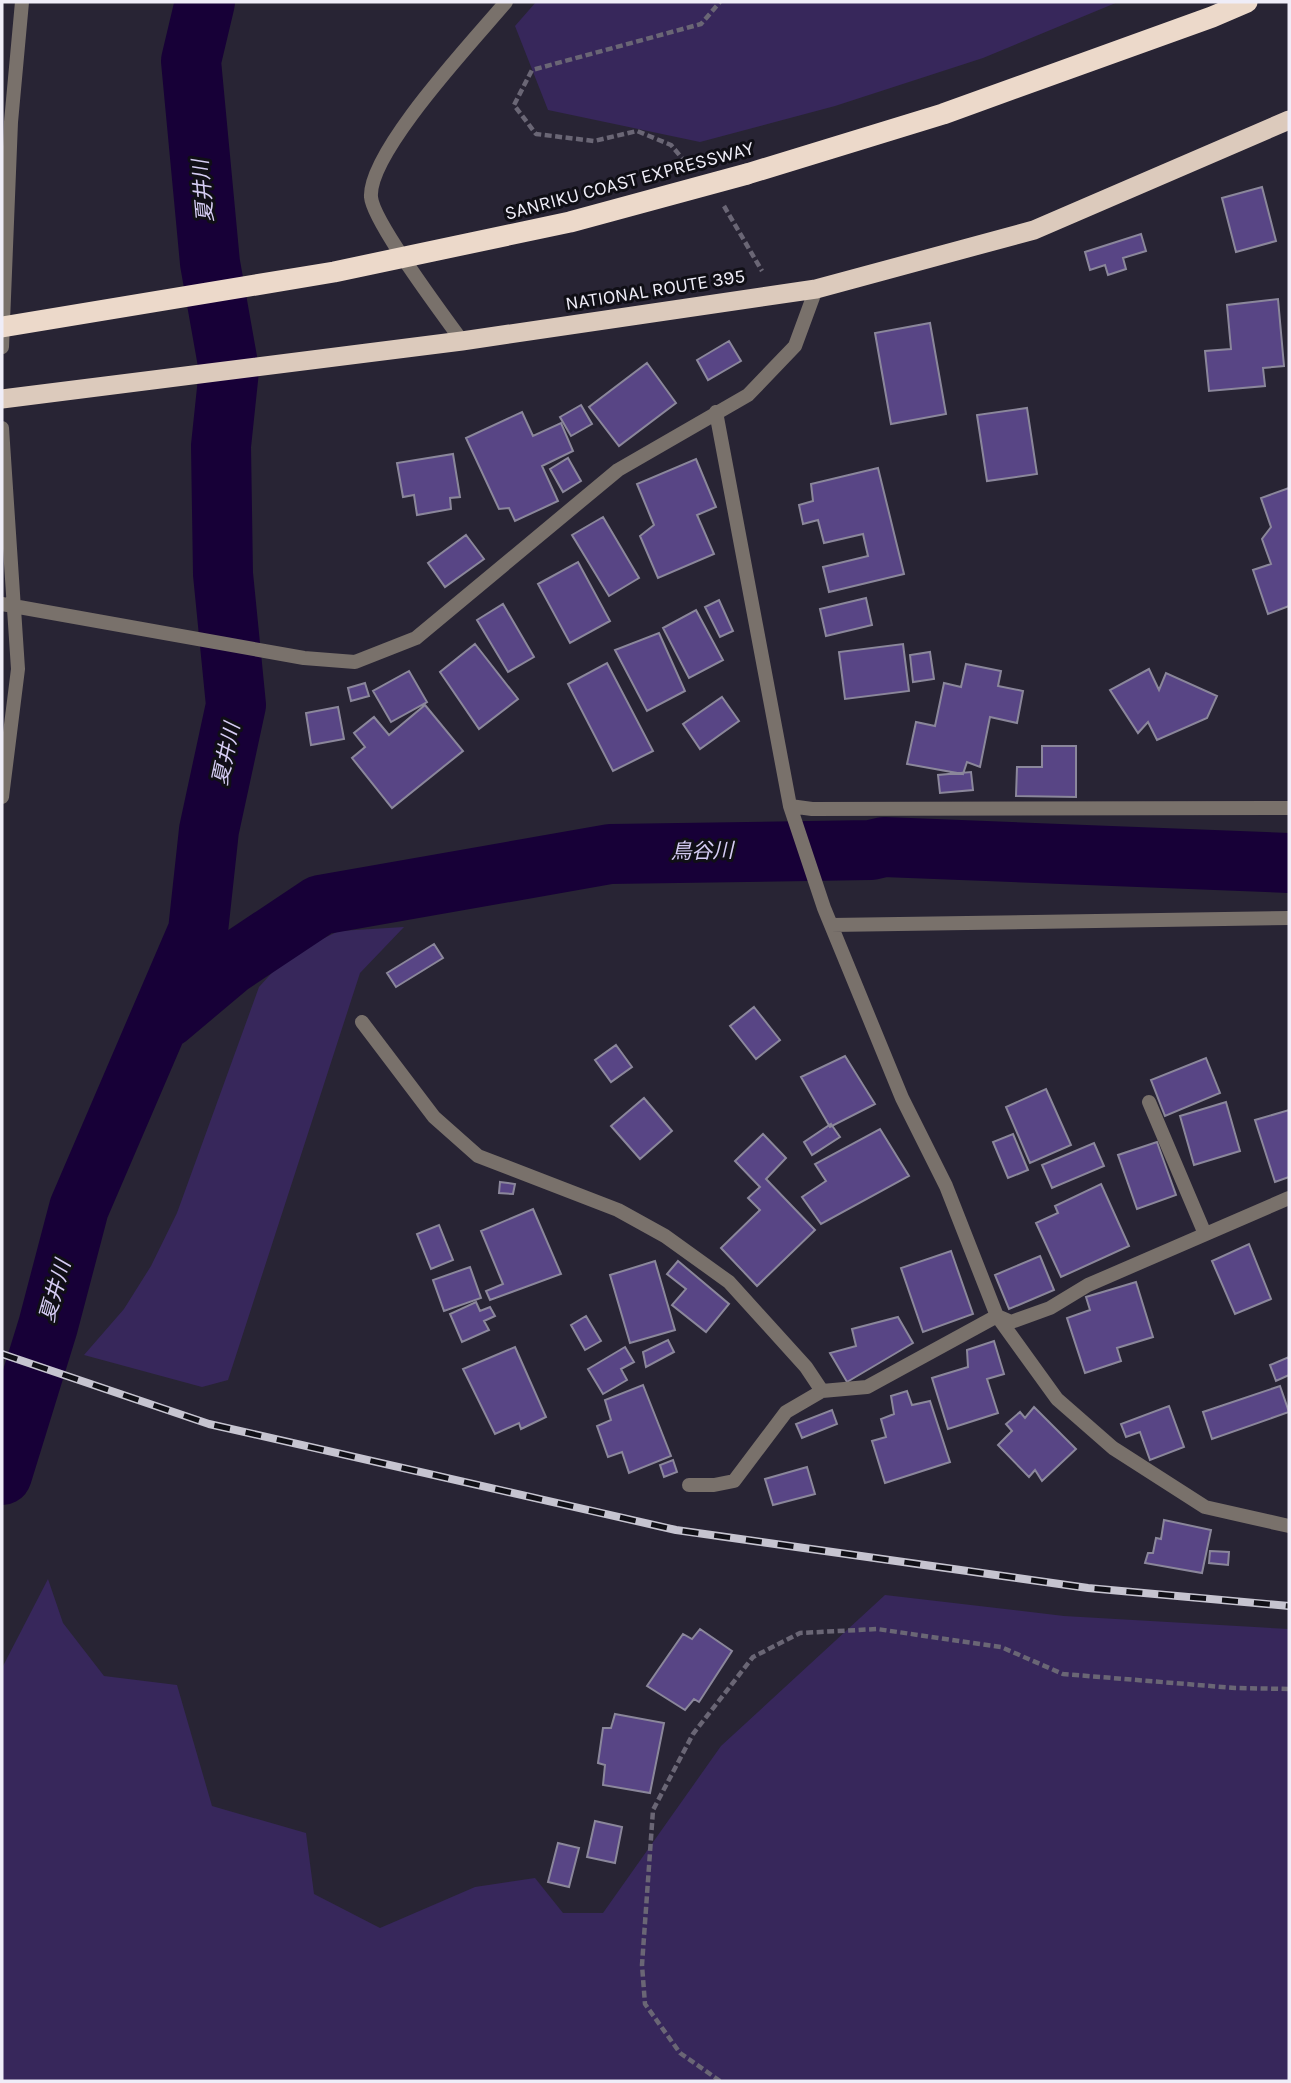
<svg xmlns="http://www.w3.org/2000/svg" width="1291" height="2083" font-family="Karla,'Noto Sans JP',sans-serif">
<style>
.green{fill:#37275b}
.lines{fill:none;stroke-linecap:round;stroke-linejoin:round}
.river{stroke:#170037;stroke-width:60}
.building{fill:#584585;stroke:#8b879b;stroke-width:2}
.path{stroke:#6a6675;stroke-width:4.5;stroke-dasharray:7 3.5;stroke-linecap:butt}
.minor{stroke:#79716b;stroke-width:14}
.trunk{stroke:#dccabc;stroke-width:19}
.motorway{stroke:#ecd9ca;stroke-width:21}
.rail-casing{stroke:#c6c4d0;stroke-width:8}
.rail{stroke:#100f16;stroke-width:5;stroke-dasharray:16;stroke-linecap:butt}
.motorway-bridge{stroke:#ecd9ca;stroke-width:21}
.labels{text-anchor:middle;stroke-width:6;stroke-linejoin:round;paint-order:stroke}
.street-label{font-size:19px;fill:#efedf8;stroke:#100f16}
.water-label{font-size:21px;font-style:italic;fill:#d5ccf3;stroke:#100f16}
</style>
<rect width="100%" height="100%" fill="#282434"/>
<path class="green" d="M536,2H1118L983,58L835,106L700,142L548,110L515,26Z
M404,927L360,973L228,1380L202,1387L84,1355L124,1309L151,1266L177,1213L259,987L288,955L339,931Z
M48,1579L63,1623L104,1676L177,1685L212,1806L306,1833L314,1894L380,1928L475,1887L535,1878L563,1913H603L721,1746L885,1595L1064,1616L1289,1629V2081H2V1668Z"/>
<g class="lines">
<path class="river" d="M167,1018L230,965L320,905L610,854L871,850L884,847L1289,863
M2,1475L48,1326L79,1208L198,931L209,830L236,705L223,574L221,446L229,370L210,263L191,61L205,2"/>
</g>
<path class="building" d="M1262,187L1276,241L1236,252L1222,198Z
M1141,234L1146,251L1123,258L1126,269L1108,275L1105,265L1090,270L1085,252Z
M1278,299L1284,366L1263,368L1265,386L1209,391L1205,351L1231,349L1227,305Z
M930,323L946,414L891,424L875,333Z
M729,341L741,361L708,380L697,360Z
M647,363L676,403L619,446L589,407Z
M581,405L592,424L571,436L560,417Z
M1027,408L1037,474L987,481L977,415Z
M522,412L533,436L561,423L573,451L542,466L558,501L515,521L509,508L499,509L466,438Z
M453,454L460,497L450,498L451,509L417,515L414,495L403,497L397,463Z
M568,458L581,481L563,492L550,469Z
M696,459L716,507L697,515L714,554L658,578L640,536L654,525L637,484Z
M878,468L904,574L829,592L823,567L868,556L863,534L824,543L818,520L803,524L799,505L813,501L811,484Z
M1289,488V606L1268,614L1253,570L1271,564L1262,539L1271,527L1261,498Z
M603,517L639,578L609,596L572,535Z
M466,535L484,559L445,587L428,563Z
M578,562L610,621L570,643L538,584Z
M866,598L872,625L826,636L820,609Z
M719,600L733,631L720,637L705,607Z
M503,604L534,657L508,672L477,620Z
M696,610L723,660L689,678L663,628Z
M659,633L685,691L647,711L615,650Z
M475,644L518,699L479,729L440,672Z
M903,644L909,691L845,699L839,652Z
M930,652L934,679L913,682L910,655Z
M607,663L653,751L613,771L568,684Z
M966,664L1001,671L998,686L1023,691L1017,723L990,717L980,767L967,762L963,774L907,764L916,722L935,726L944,683L961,687Z
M1149,669L1159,690L1166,673L1217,696L1207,718L1157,740L1148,722L1138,733L1110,690Z
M409,671L427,702L391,722L373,691Z
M365,683L369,696L351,701L348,688Z
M722,697L739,721L700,749L683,724Z
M425,705L463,751L392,808L352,758L365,747L354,733L374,717L389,735Z
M338,707L344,739L311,745L306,713Z
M1042,746H1076V797L1016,796L1017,767H1042Z
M971,772L973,790L940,793L938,775Z
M434,944L443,958L396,987L387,973Z
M754,1007L780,1040L756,1059L730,1026Z
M616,1045L632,1067L611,1082L595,1060Z
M845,1056L875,1104L830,1127L801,1077Z
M1206,1058L1220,1093L1165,1116L1151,1080Z
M1046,1089L1071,1145L1030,1163L1006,1107Z
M644,1098L672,1131L640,1159L611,1126Z
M1226,1102L1240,1151L1194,1165L1180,1116Z
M1289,1110V1177L1275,1182L1255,1120Z
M831,1124L840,1137L812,1155L804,1142Z
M880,1129L909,1176L821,1224L802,1197L826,1181L815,1164Z
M763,1134L786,1158L766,1179L815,1230L757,1286L721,1248L760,1210L748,1198L760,1187L735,1161Z
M1013,1134L1028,1170L1008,1178L993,1142Z
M1157,1142L1176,1195L1137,1209L1118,1155Z
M1094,1143L1104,1166L1052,1188L1042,1165Z
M500,1182L515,1184L513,1194L499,1193Z
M1101,1184L1129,1246L1061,1277L1036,1223L1058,1213L1055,1206Z
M533,1209L561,1274L490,1300L486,1291L503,1284L481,1231Z
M439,1225L453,1260L431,1269L417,1234Z
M1249,1244L1271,1299L1235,1314L1212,1261Z
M951,1251L973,1314L923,1332L901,1268Z
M1040,1256L1054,1290L1009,1309L995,1275Z
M655,1261L675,1330L630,1343L610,1275Z
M678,1261L729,1304L706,1332L672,1305L686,1289L667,1274Z
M470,1267L481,1298L444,1311L433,1280Z
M1136,1282L1153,1337L1117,1348L1121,1361L1085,1373L1067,1318L1090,1310L1086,1297Z
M476,1302L480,1311L490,1307L495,1316L484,1321L489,1330L462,1342L450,1314Z
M586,1316L601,1341L585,1350L571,1325Z
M898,1317L913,1343L847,1382L830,1353L856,1346L852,1329Z
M668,1340L674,1352L646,1367L643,1352Z
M994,1341L1004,1374L987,1379L998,1413L948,1429L932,1378L968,1367L967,1350Z
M515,1347L546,1417L521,1429L519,1423L495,1434L463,1369Z
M625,1347L634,1362L621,1369L627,1380L603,1394L588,1369Z
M1289,1357V1375L1276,1381L1270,1365Z
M643,1385L671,1456L629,1473L622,1452L608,1457L597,1426L611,1420L605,1400Z
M1280,1386L1289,1412L1212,1439L1203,1412Z
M907,1391L912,1405L930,1401L950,1462L885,1483L872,1441L886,1437L881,1419L894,1414L891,1396Z
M1169,1406L1184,1447L1150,1460L1140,1432L1126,1437L1121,1424Z
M1034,1407L1076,1449L1042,1481L1035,1470L1029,1477L998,1445L1012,1431L1006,1424L1020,1412L1025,1418Z
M832,1410L837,1424L802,1438L796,1424Z
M673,1460L677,1472L664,1477L660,1465Z
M807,1467L815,1494L773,1505L765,1479Z
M1164,1520L1211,1530L1202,1573L1145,1563L1148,1553H1153L1156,1538L1161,1539Z
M1210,1551L1229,1552L1228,1565L1209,1563Z
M700,1629L732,1651L699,1702L694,1699L685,1710L647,1686L683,1634L692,1639Z
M615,1714L664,1723L650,1793L603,1785L605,1765L598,1763L603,1728H611Z
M595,1821L622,1827L615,1863L587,1857Z
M558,1843L579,1848L569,1887L548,1882Z"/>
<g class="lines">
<path class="path" d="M686,163L671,145L637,131L594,141L536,134L514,105L532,70L701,24L720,2
M724,206L762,271
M720,2081L680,2053L645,2004L642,1965L653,1810L693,1734L753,1657L800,1633L877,1629L1001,1647L1063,1674L1235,1688L1289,1689"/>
<path class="minor" d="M462,341C444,316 373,222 371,197C368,152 475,39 506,2
M2,347L11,122L22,2
M716,412L790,806L824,908L902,1098L946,1186L997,1316L1057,1399L1113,1448L1205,1507L1289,1526
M2,428L18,669L2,797
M2,604L304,658L355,662L416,638L618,470L748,395L795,346L816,289
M790,806L812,809L1289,808
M831,925L1289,918
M362,1022L434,1117L478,1156L618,1210L665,1236L729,1282L806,1367L822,1391
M1149,1102L1205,1234
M997,1316L1011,1322L1050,1308L1088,1285L1289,1198
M689,1485H714L734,1481L786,1412L822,1391L867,1387L997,1316"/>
<path class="trunk" d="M2,399L462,341L816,289L1034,230L1289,120"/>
<path class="motorway" d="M747,174L943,114L1212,17L1247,2"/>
<defs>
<path id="rail" d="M2,1354L209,1424L676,1530L1088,1588L1289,1606"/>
</defs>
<use href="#rail" class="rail-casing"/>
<use href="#rail" class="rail"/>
<path class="motorway-bridge" d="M2,327L334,272L570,222L747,174"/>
</g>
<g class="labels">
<g class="street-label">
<text transform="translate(629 180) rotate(-15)" y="7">SANRIKU COAST EXPRESSWAY</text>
<text transform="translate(655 289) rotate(-9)" y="7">NATIONAL ROUTE 395</text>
</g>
<g class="water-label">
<text transform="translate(203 191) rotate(-95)" y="7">夏井川</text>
<text transform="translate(226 754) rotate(-78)" y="7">夏井川</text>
<text transform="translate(702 851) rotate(-1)" y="7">鳥谷川</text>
<text transform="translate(55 1291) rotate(-74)" y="7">夏井川</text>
</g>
</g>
<rect width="1291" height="2083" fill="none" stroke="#efedf8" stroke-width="7"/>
</svg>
